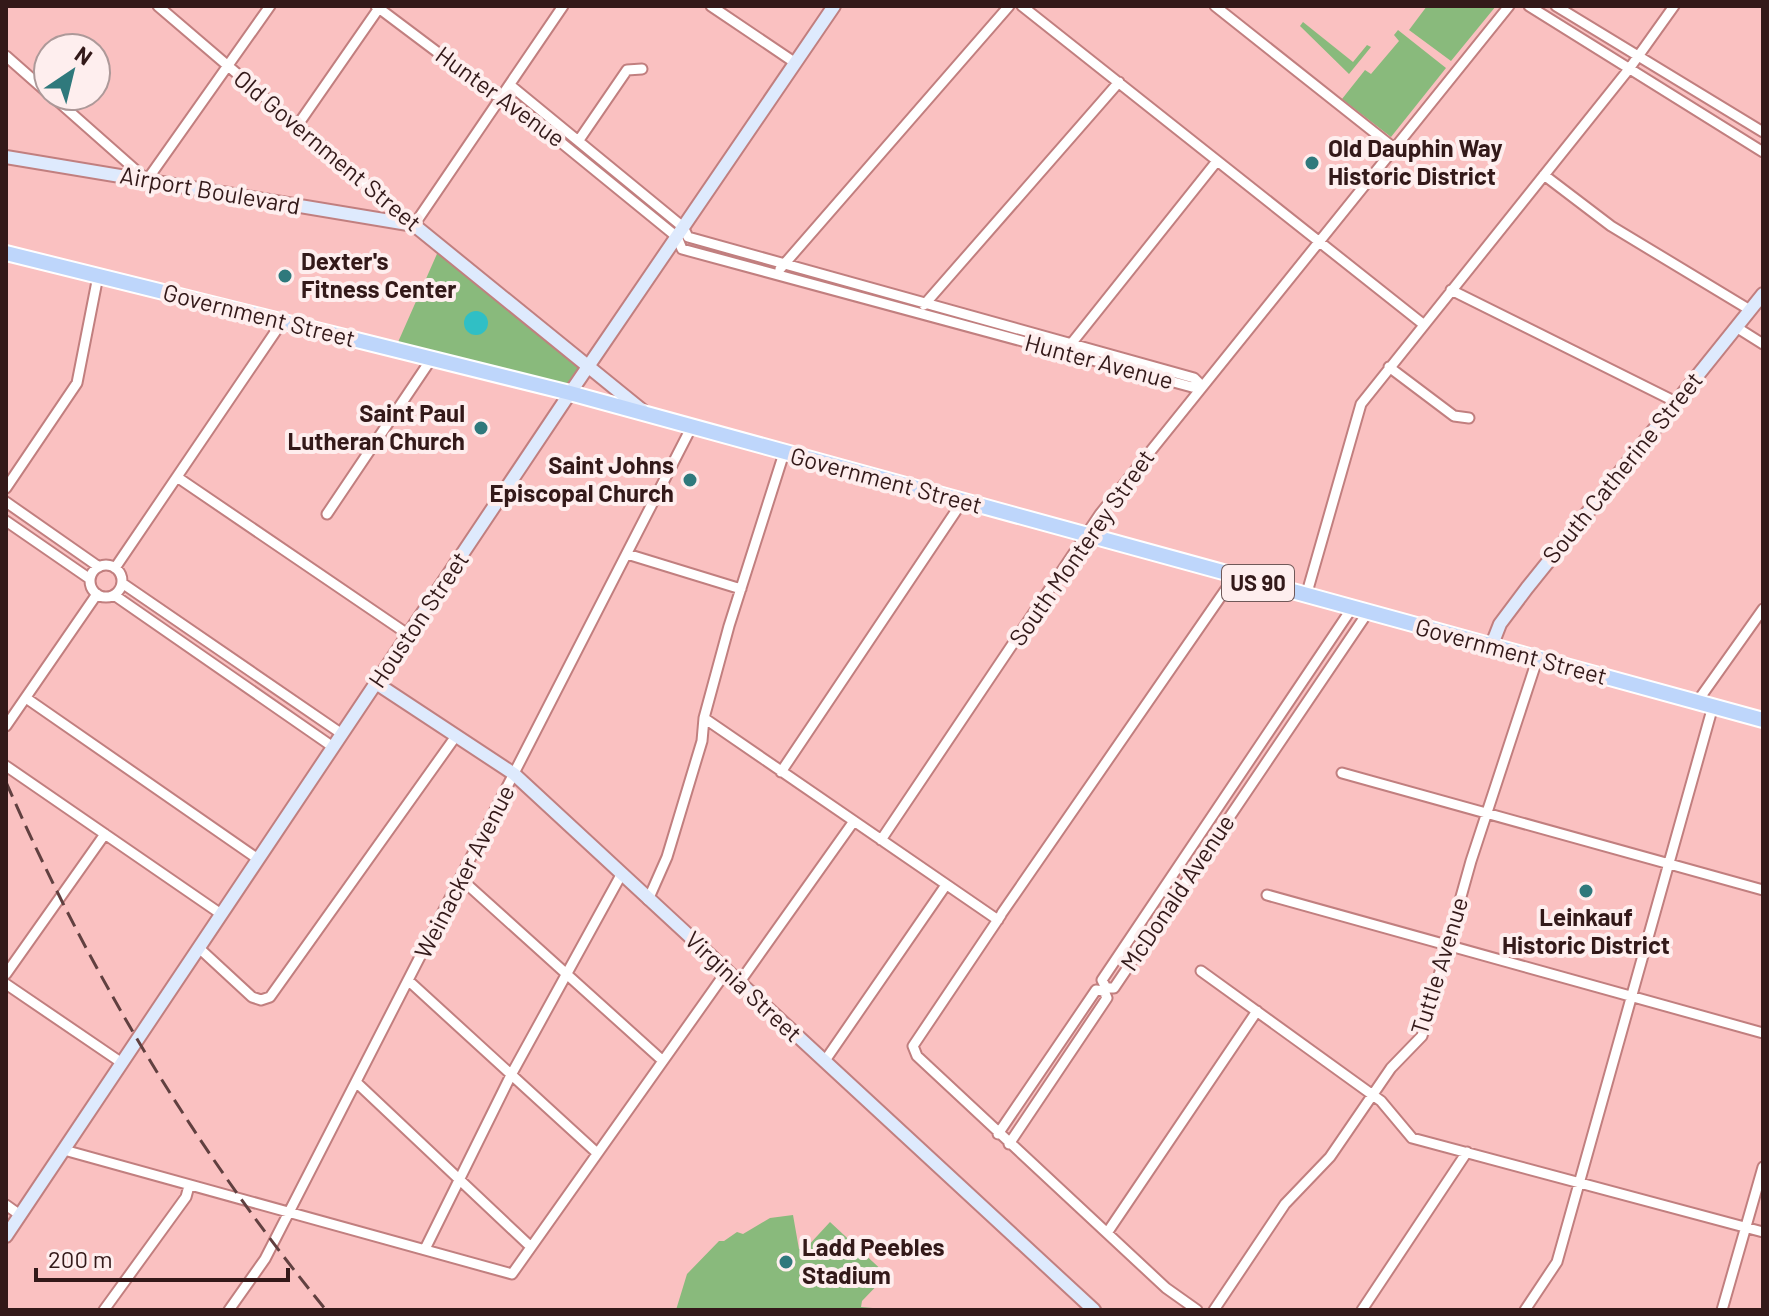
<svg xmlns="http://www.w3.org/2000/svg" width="1769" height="1316" font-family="Barlow,sans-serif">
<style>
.green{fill:#89ba7c}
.water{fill:#30bfc5}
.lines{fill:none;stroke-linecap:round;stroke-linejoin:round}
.street-casing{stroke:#c17f7f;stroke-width:13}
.secondary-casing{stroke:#c17f7f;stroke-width:16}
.primary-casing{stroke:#fff;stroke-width:18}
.street{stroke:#fff;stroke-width:9}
.secondary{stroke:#deeafd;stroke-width:12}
.primary{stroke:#bed6fb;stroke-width:14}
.rail{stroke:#614040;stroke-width:3;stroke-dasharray:16 8;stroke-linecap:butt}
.poi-dot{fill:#2f797c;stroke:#feeeee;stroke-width:3}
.labels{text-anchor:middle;stroke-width:8;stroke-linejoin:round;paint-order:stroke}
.shield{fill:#feeeee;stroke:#705959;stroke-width:2}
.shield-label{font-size:22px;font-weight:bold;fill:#331919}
.street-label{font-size:24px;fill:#331919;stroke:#feeeee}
.poi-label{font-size:24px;font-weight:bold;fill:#331919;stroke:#feeeee;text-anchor:start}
</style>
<rect width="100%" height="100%" fill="#fac1c1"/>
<path class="green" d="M1427,6H1496L1451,61L1409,30Z
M1303,22L1353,62L1367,45L1371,47L1349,74L1300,26Z
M1398,30L1446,68L1391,137L1342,99L1365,70L1371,74L1399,41L1394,35Z
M440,247L588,367L570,393L395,349Z
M793,1215L799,1249L806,1248L830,1222L887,1275L862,1301L861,1307L896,1310H676L687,1274L719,1241H724L737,1232L743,1234L770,1218Z"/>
<path class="water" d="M464 323a12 12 0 1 1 24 0a12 12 0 1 1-24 0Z"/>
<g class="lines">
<defs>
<path id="street" d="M158,6L414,225L563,6
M376,6L493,94L509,100L677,237L682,249L1192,387L1198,383
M711,6L794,62
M1022,6L1423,324
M1215,6L1394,148
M1529,6L1763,152
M1556,6L1763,132
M6,56L48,93
M510,85L683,227L688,237L1194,378L1202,386
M52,96L147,180L270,6
M297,126L379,8
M579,140L627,70L642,69
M1544,175L1611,226L1750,310
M780,269L1009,6
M1451,290L1676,402
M924,305L1119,82
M1736,327L1763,344
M1067,349L1217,161
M1389,367L1454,416L1469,418
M177,477L409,635
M6,488L77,383L98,276
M6,502L99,567
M327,514L432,358
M6,521L90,579
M627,554L741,589
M90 581a16 16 0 1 1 32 0a16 16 0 1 1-32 0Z
M115,568L282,322
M122,583L342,734
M114,595L333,747
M1306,596L1361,404L1629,69L1674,6
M1352,608L1102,980L1106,988H1114L1368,612
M26,698L258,859
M1697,702L1763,609
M704,718L998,920
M6,726L97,594
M6,766L221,914
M781,772L962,502
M1342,773L1763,890
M881,840L1100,514L1509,6
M460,878L663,1061
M1267,895L1763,1033
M648,900L667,857L702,741L704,718L729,626L784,453
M1002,913L1235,576
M1001,915L913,1046L917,1056L1166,1288L1197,1310
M199,948L252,997L261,1000L270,997L456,736
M1201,971L1381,1101L1412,1138L1763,1232
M6,974L105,834
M410,982L597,1153
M739,983L854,821
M6,984L122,1063
M824,1062L946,885
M356,1082L531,1247
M998,1134L1096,990L1104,991L1107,998L1009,1144
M64,1150L512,1274L726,972
M6,1205L20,1215
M1107,1233L1257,1011
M425,1249L511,1075L621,875
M104,1310L186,1197L189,1186
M229,1310L265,1259L691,428
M1214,1310L1285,1204L1330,1157L1391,1068L1422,1036L1471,861L1537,660
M1362,1310L1467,1152
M1525,1310L1557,1262L1713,706
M1722,1310L1763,1167"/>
<path id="secondary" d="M6,157L414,225L643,411
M1491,647L1500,624L1527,588L1763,294
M376,683L514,774L1094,1310
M6,1236L570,393L834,6"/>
<path id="primary" d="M6,253L570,393L1763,720"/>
</defs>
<use href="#street" class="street-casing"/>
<use href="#secondary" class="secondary-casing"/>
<use href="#primary" class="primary-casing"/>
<use href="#street" class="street"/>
<use href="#secondary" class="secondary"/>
<use href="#primary" class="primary"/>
<path class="rail" d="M6,782C89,972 195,1150 326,1310"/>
</g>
<g class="poi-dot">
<circle cx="1312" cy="163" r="8"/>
<circle cx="285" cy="276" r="8"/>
<circle cx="481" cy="428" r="8"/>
<circle cx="690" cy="480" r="8"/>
<circle cx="1586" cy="891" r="8"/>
<circle cx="786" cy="1262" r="8"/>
</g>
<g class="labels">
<rect class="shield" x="1222" y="565" width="72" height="36" rx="6"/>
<g class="shield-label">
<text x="1258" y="591">US 90</text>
</g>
<g class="street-label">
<text transform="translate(500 97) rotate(36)" y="8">Hunter Avenue</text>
<text transform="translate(327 151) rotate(40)" y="8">Old Government Street</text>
<text transform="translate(210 191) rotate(10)" y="8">Airport Boulevard</text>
<text transform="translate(259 316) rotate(14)" y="8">Government Street</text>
<text transform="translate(1099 362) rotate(15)" y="8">Hunter Avenue</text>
<text transform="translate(1623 468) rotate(-51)" y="8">South Catherine Street</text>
<text transform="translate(886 481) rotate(15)" y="8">Government Street</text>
<text transform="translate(1082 548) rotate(-55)" y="8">South Monterey Street</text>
<text transform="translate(419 620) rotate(-56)" y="8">Houston Street</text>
<text transform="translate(1511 652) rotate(15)" y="8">Government Street</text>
<text transform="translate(465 872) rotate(-63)" y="8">Weinacker Avenue</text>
<text transform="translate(1178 893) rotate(-56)" y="8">McDonald Avenue</text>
<text transform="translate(1440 966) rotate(-73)" y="8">Tuttle Avenue</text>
<text transform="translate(743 987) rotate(43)" y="8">Virginia Street</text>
</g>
<g class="poi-label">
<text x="1328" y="157">Old Dauphin Way<tspan x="1328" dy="28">Historic District</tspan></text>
<text x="301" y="270">Dexter's<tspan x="301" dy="28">Fitness Center</tspan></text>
<text x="465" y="422" text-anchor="end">Saint Paul<tspan x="465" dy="28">Lutheran Church</tspan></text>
<text x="674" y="474" text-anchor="end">Saint Johns<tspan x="674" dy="28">Episcopal Church</tspan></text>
<text x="1586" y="926" text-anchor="middle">Leinkauf<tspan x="1586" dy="28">Historic District</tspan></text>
<text x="802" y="1256">Ladd Peebles<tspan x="802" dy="28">Stadium</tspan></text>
</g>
</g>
<rect width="1769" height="1316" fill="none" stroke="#331919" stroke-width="16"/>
<g transform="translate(72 72) rotate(35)"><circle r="38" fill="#feeeee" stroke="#ad9999" stroke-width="2"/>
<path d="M0-6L14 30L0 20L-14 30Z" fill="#2f797c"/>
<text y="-12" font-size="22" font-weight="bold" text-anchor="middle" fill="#331919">N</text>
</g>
<path d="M36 1268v12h252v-12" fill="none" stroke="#331919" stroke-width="4"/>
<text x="48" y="1268" font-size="24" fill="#331919" stroke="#feeeee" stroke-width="6" paint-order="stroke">200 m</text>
</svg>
